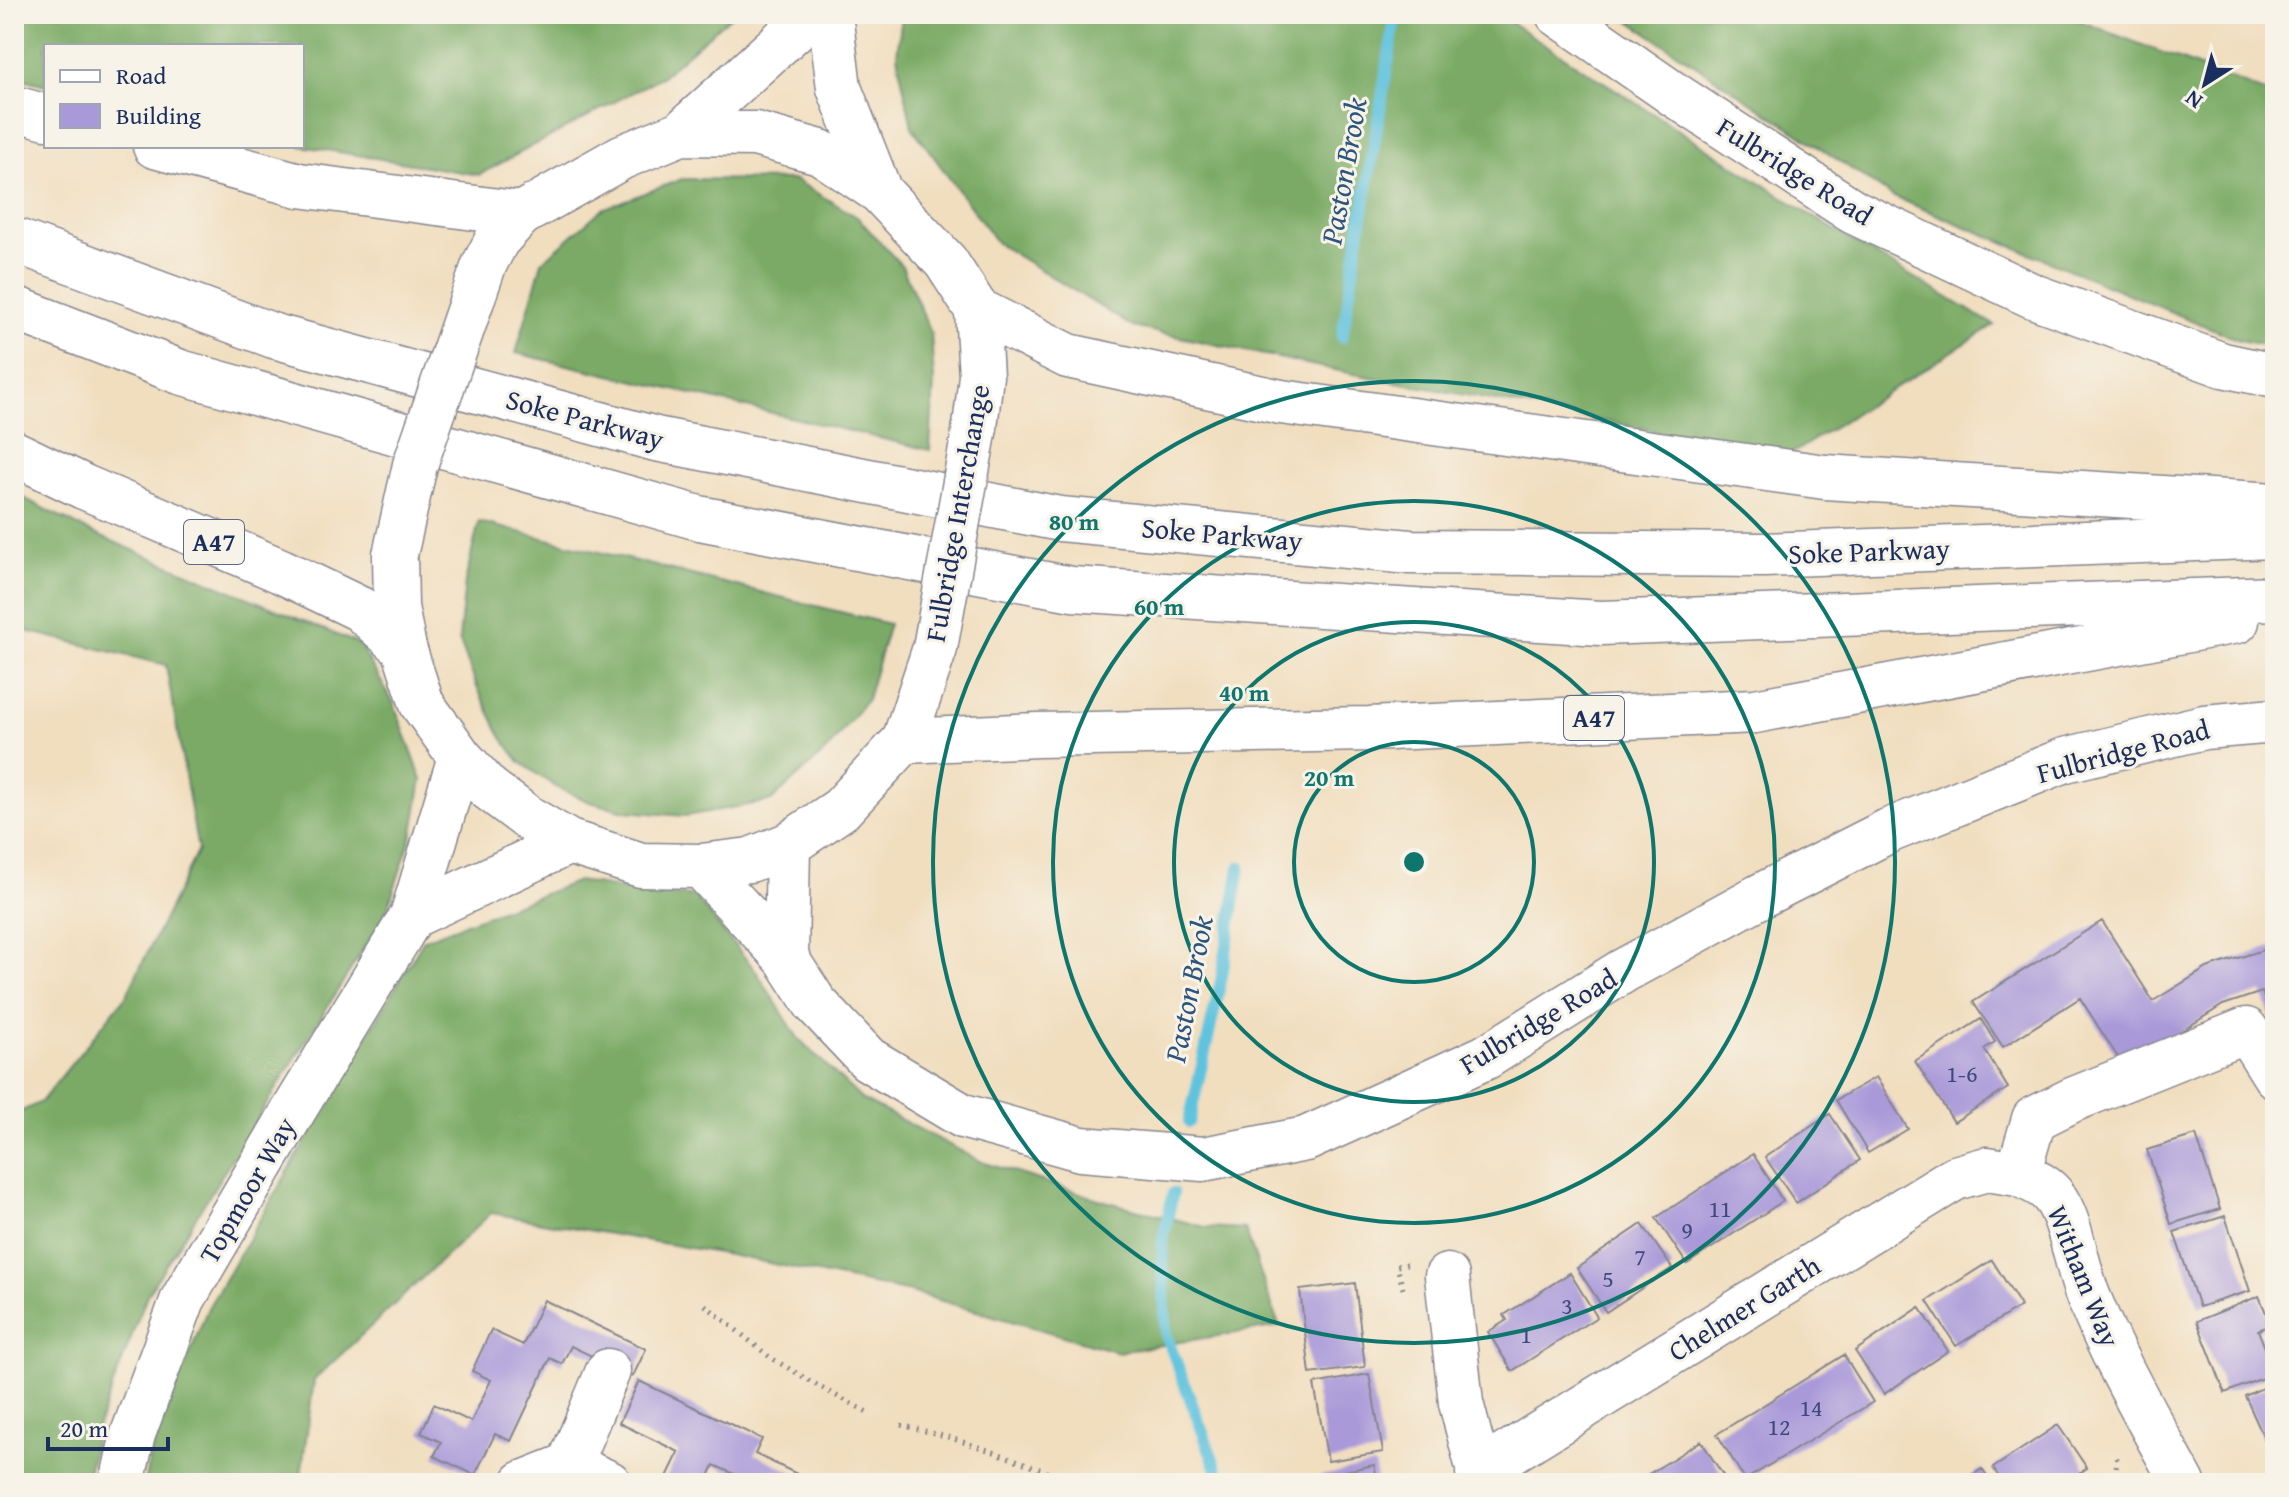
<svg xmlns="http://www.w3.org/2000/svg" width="2289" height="1497" font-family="'Gentium Book Plus',serif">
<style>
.forest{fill:#7aaa65;stroke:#4a6c62;stroke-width:2}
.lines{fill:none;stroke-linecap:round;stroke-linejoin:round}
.stream{stroke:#60c3de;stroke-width:12}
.building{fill:#a999d9}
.minor-casing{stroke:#86868e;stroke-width:47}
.highway-casing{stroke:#86868e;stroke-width:47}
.path{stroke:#86868e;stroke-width:5;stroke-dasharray:2 6;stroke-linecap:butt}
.minor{stroke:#fff;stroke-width:44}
.highway{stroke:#fff;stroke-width:44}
.minor-bridge-casing{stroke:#86868e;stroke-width:47;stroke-linecap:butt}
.minor-bridge{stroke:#fff;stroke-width:44}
.ring{fill:none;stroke:#0f766e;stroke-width:4}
.labels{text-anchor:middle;stroke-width:6;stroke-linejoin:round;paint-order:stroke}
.number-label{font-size:24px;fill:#3e4a7d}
.shield{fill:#f7f3e8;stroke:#5d6a87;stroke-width:2}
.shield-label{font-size:26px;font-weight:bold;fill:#1b2f5e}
.street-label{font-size:28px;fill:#1b2f5e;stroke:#f7f3e8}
.water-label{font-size:30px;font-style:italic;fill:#2c547e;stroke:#f7f3e8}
.centre{fill:#0f766e;stroke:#f7f3e8;stroke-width:4}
.ring-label{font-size:24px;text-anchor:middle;font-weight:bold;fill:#0f766e;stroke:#f7f3e8;stroke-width:6;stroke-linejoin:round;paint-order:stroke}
</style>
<rect width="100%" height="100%" fill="#f7f3e8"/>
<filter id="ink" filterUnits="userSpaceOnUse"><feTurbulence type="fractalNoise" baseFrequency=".0125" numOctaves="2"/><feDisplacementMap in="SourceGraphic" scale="16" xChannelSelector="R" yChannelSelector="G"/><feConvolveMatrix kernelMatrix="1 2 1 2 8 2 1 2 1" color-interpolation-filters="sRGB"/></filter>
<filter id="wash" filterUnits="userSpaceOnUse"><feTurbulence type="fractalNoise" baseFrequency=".006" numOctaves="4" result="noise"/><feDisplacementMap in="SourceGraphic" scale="32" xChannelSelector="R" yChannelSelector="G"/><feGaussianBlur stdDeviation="1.8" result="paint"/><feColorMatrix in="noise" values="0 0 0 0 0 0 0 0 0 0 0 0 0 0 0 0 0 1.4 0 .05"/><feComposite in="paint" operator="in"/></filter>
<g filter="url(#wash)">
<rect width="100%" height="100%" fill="#f1debf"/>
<path class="forest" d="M14,14H733L661,77L479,175L301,146L302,46H46V85L14,77Z
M902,14H1498L1842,235L1994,325L1788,456L1349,373L1133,327L997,243L912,127L897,55Z
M1619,14H2062L2275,96V347L2239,340L1892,196Z
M682,179L795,180L857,217L902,266L931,333L934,381L930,450L516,353L542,262L602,209Z
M14,493L90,532L359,644L394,704L422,780L413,832L386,913L147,1295L97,1428L86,1483H14V1115L41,1102L126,996L198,850L166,665L14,628Z
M479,522L889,624L867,699L828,749L771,801L685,816L625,811L590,802L556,787L520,762L502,738L477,687L459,639L465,582Z
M578,881L657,895L694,896L756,971L798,1038L861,1099L982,1162L1108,1202L1205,1227L1245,1229L1279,1326L1118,1352L911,1292L724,1254L491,1213L314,1380L300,1483H144L152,1448L208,1308L424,939Z"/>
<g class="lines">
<path class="stream" d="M1342,337L1396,14
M1189,1122L1221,981L1240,867
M1173,1193L1162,1244L1166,1335L1222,1483"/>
</g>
<g id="blocks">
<path class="building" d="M2102,921L2153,1001L2207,968L2275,946V1030L2262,992L2223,1005L2124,1067L2080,998L2003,1047L1973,1002Z
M1981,1019L1995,1042L1984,1049L2008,1088L1954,1122L1915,1061Z
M1876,1077L1908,1129L1868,1153L1836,1100Z
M1830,1114L1860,1160L1796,1203L1765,1157Z
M2196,1135L2220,1209L2171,1224L2147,1150Z
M1753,1154L1783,1201L1687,1264L1656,1218Z
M2225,1216L2250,1291L2199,1307L2174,1232Z
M1642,1224L1672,1268L1606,1312L1577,1268Z
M1992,1260L2021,1306L1956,1346L1927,1301Z
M1570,1273L1597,1317L1512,1371L1488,1332L1507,1320L1504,1315Z
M1355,1283L1365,1367L1310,1374L1300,1290Z
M2259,1296L2271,1325L2258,1330L2275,1373L2225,1393L2197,1321Z
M544,1300L646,1349L633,1376L571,1346L562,1364L550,1358L511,1441L495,1434L475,1475L434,1456L441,1442L421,1433L434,1404L471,1422L491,1380L472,1371L491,1330L523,1345Z
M1920,1307L1948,1351L1884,1394L1855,1351Z
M1844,1355L1873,1402L1745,1480L1717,1434Z
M1369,1374L1383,1452L1328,1461L1314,1384Z
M639,1381L762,1439L755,1454L816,1483H741L743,1478L714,1465L706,1483H669L665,1481L679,1452L619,1423Z
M2275,1382V1462L2245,1396Z
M2058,1425L2087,1468L2065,1483H2003L1993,1468Z
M1701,1441L1728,1483H1634L1668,1462Z
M1374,1465L1378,1483H1323L1321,1476Z
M1982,1469L1991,1483H1960Z"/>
</g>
</g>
<g filter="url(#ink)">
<use href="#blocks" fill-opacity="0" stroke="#86868e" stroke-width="2"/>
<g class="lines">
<defs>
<path id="minor" d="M830,14L839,88L880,192
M1558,14L1672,93L1854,212L2033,296L2223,365L2275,376
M681,133L812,14
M472,300L484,265L497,240L521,214L622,157L681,133L755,134L820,152L880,192L946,262L977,310L981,376L975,427
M395,555L396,607L404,648L422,704L460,757L488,788L528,818L569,842L641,865L701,866L750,860L788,845L841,809L904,741L935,648
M701,866L786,958L815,1003L868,1059L963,1116L1081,1149L1203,1159L1306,1139L1486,1057L1623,971L1760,896L1888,831L2065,760L2204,727L2275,721
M412,916L569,842
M786,958L788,845
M1447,1276L1461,1403L1482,1483
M569,1465L608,1371
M1478,1472L1955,1178L1987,1169L2018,1174
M122,1483L133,1434L183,1299L294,1110L412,916L460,757
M523,1483L569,1465L609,1483
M2183,1483C2150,1422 2114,1361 2088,1296C2077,1269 2071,1218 2054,1197C2046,1185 2031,1180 2018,1174L2034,1119L2072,1100L2246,1030L2275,1076"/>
<path id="highway" d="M14,108L46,117
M155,146L299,185L521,214
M14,240L274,336L656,439L1060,519L1410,552L1765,555L2275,536
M14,308L180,372L699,518L1072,589L1601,623L2275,598
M977,310L1068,356L1281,402L1825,477L2275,505
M14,453L84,487L281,571L360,609L404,648
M904,741L1037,735L1369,729L1755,711L2237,621"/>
</defs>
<use href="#minor" class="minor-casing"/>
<use href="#highway" class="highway-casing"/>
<path class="path" d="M1403,1289L1397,1266L1407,1264
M705,1305L771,1358L829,1392L871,1414
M901,1425C961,1439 1017,1459 1074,1483
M2115,1483L2117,1456"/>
<use href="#minor" class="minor"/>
<use href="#highway" class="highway"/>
<defs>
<path id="minor-bridge" d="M395,555L415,465L472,300
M935,648L975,427"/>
</defs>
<use href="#minor-bridge" class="minor-bridge-casing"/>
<use href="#minor-bridge" class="minor-bridge"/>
</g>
</g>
<g class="ring">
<circle cx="1414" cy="862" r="120"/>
<circle cx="1414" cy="862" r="240"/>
<circle cx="1414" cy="862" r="361"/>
<circle cx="1414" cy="862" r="481"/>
</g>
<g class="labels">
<g class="number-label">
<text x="1962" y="1082">1-6</text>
<text x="1720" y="1217">11</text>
<text x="1687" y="1238">9</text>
<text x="1640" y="1265">7</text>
<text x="1608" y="1287">5</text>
<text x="1567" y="1314">3</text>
<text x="1526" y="1343">1</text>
<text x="1811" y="1416">14</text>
<text x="1779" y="1435">12</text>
</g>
<g class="shield">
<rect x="184" y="520" width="60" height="44" rx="6"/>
<rect x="1564" y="696" width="60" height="44" rx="6"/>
</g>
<g class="shield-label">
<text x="214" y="551">A47</text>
<text x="1594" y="727">A47</text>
</g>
<g class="street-label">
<text transform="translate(1795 171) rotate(32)" y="10">Fulbridge Road</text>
<text transform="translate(585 419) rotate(15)" y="10">Soke Parkway</text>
<text transform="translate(957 513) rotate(-80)" y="10">Fulbridge Interchange</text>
<text transform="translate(1222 534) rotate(5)" y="10">Soke Parkway</text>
<text transform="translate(1869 551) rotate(-2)" y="10">Soke Parkway</text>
<text transform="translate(2123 751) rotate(-15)" y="10">Fulbridge Road</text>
<text transform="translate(1538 1021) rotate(-31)" y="10">Fulbridge Road</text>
<text transform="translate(247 1190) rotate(-60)" y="10">Topmoor Way</text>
<text transform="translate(2084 1276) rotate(68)" y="10">Witham Way</text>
<text transform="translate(1744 1308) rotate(-32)" y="10">Chelmer Garth</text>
</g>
<g class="water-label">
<text transform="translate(1344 171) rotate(-80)" y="10">Paston Brook</text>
<text transform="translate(1189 989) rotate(-79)" y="10">Paston Brook</text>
</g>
</g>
<circle cx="1414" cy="862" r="12" class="centre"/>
<g class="ring-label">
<text x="1074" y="530">80 m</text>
<text x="1159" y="615">60 m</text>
<text x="1244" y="701">40 m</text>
<text x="1329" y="786">20 m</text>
</g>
<rect width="2289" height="1497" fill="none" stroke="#f7f3e8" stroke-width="48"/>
<rect x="44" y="44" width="260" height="104" fill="#f7f3e8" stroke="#9fa5b1" stroke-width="2"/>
<rect x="60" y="70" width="40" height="12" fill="#ffffff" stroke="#9fa5b1" stroke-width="2"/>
<text x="116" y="84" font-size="24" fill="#1b2f5e">Road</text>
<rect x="60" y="104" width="40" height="24" fill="#a999d9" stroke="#9fa5b1" stroke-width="2"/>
<text x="116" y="124" font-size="24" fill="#1b2f5e">Building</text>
<g transform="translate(2205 84) rotate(216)" stroke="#f7f3e8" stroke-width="6" paint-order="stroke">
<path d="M0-6L14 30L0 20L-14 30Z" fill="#1b2f5e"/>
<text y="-12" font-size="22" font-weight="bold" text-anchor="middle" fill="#1b2f5e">N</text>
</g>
<path d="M48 1437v12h120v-12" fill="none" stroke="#1b2f5e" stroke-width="4"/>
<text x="60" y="1437" font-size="24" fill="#1b2f5e" stroke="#f7f3e8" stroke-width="6" paint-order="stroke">20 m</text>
</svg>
